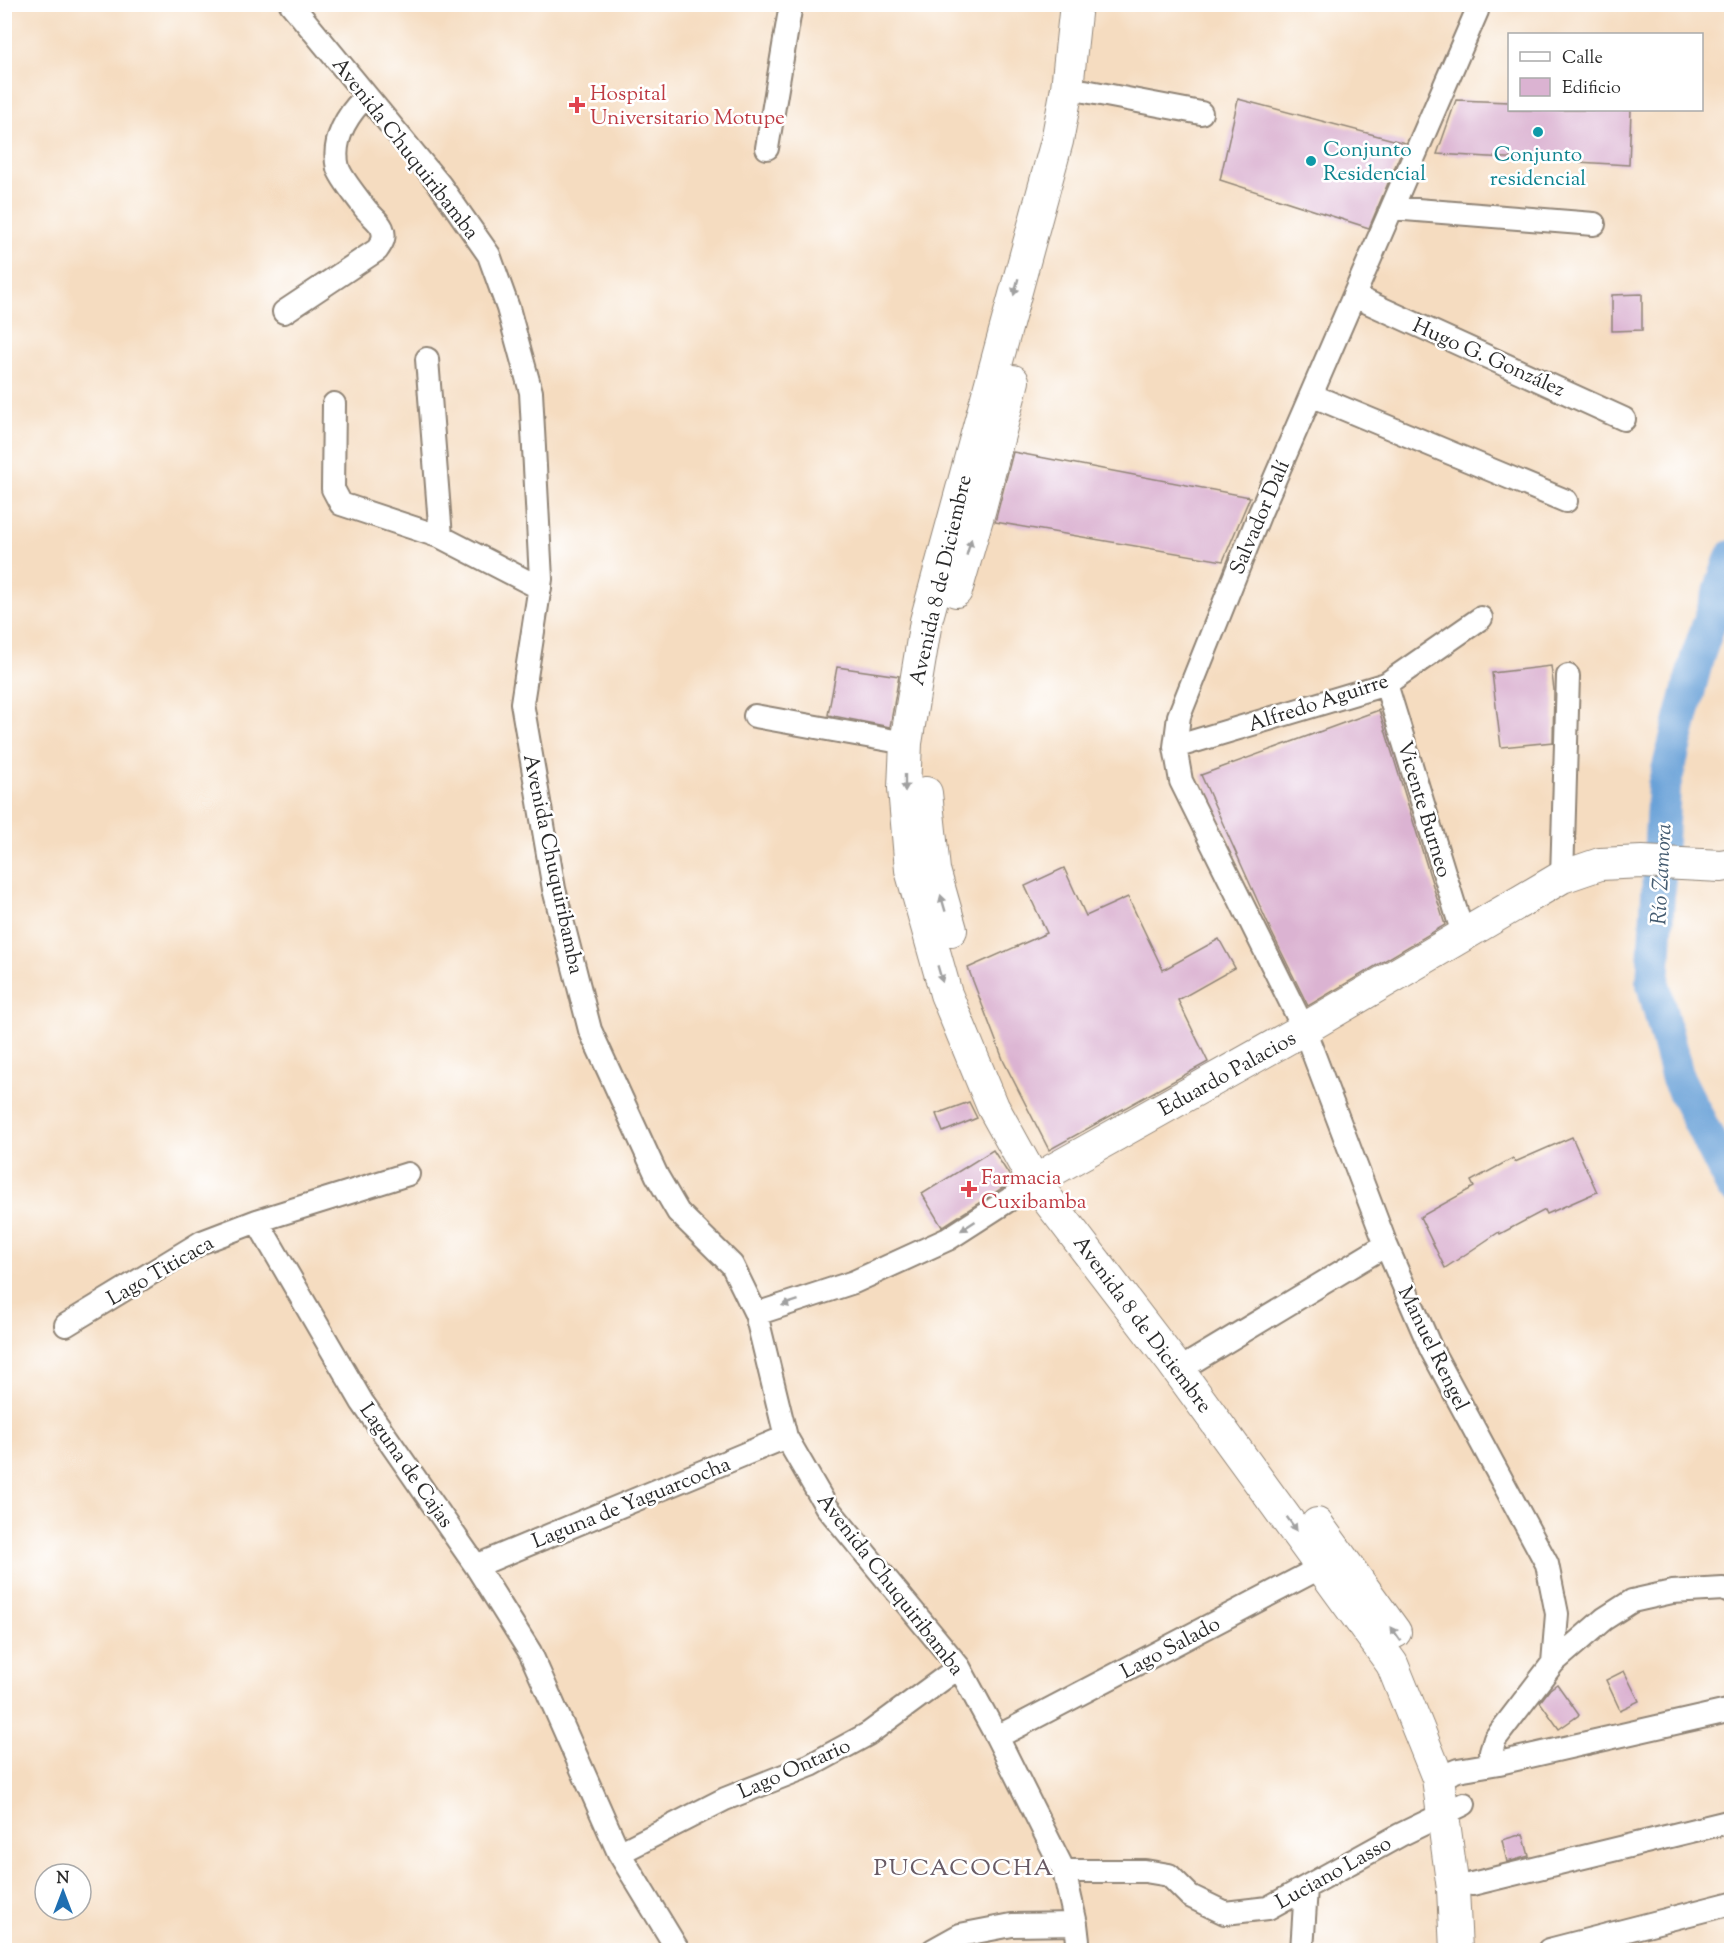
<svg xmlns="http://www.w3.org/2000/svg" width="1736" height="1955" font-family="'Sorts Mill Goudy',serif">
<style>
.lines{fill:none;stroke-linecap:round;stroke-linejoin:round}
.river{stroke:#6aa2d8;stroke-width:34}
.building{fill:#dbb3d2}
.minor-casing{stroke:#908476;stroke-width:26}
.secondary-casing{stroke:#908476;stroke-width:34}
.minor{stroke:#fff;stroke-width:22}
.secondary{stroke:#fff;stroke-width:32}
.oneway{fill:#a0a0a0}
.health-dot{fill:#e0444e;stroke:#fff;stroke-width:2}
.culture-dot{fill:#0f9aa8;stroke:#fff;stroke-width:2}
.labels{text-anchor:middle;stroke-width:5;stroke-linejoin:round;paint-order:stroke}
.health-label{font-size:21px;fill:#be3a42;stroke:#fff;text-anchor:start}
.street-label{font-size:21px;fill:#2b2b2b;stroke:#fff}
.culture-label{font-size:21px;fill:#0d838f;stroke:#fff;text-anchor:start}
.water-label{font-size:22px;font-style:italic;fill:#445b70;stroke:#fff}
.quarter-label{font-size:24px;letter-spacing:1.5px;fill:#695b65;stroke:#fff}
</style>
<rect width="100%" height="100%" fill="#fff"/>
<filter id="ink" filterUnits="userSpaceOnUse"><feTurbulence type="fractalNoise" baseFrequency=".0167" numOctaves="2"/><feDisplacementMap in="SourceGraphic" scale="12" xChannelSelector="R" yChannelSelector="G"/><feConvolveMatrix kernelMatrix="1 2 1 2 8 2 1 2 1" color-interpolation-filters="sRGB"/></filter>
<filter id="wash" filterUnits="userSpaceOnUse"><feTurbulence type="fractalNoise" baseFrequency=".008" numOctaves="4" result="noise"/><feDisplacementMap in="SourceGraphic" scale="24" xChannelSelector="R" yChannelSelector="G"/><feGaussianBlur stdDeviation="1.35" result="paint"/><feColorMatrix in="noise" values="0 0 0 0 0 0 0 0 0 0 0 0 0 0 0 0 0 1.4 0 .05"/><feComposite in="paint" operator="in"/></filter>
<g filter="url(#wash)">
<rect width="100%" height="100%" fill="#f5dcc0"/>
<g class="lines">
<path class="river" d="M1732,557L1697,658L1664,786L1653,984L1678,1079L1732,1186"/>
</g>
<g id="blocks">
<path class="building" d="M1238,99L1405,143L1369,228L1220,180Z
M1456,100L1509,102V110H1631L1629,165L1437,154Z
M1642,294V330L1612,331V295Z
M1013,452L1250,497L1223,561L995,522Z
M1551,666L1554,690L1553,742L1501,747L1492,673Z
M837,667L899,676L890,727L828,715Z
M1379,710L1445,925L1308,1006L1272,933L1201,775Z
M1064,868L1086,916L1128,897L1163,970L1219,939L1235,968L1178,1000L1208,1062L1049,1150L1004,1062L968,968L1047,933L1025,886Z
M969,1102L977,1118L943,1132L936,1114Z
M1572,1137L1597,1192L1547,1214L1545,1210L1500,1234L1499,1232L1445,1268L1420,1217L1474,1187L1471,1181L1513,1158L1515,1162Z
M993,1150L1013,1181L942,1227L922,1194Z
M1624,1671L1639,1701L1620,1710L1606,1680Z
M1557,1684L1579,1715L1559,1729L1540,1702L1550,1689Z
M1523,1834L1529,1856L1507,1862L1502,1840Z"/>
</g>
</g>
<g filter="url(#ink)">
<use href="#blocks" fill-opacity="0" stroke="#908476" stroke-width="1.5"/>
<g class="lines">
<defs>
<path id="minor" d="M291,4L440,185L489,255L508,308L531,392L541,579L522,703L554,889L590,1030L657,1176L678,1212L732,1265L756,1314L786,1437L826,1506L959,1667L997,1737L1064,1871L1076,1924L1079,1950
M1478,4L1477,11L1260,513L1179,716L1175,747L1181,781L1304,1029L1386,1245L1431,1349L1547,1564L1557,1614L1553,1663
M1085,91L1201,113
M767,148L791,4
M1392,208L1594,224
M1354,296L1624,419
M284,312L377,250C382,243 386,237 382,228C379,221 369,214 364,207C357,197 341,178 338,168C331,140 348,114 366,96
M427,359L441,537
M1311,395L1566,501
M334,404L333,489L341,504L441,537L540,588
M1386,684L1463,934
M755,716L906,743
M1175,747L1386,684L1481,618
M1562,877L1568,676
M408,1174L257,1221L362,1402L476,1566L530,1652L619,1853L678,1950
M756,1314L854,1282L948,1239L1035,1183
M66,1325L202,1242L257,1221
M1192,1362L1386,1245
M476,1566L786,1437
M997,1737L1333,1561
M1499,1763L1493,1758L1491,1752L1495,1739L1553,1663L1604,1619L1632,1601L1672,1592L1723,1589L1732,1593
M1438,1778L1458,1770L1499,1763L1732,1710
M619,1853L725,1799L811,1765L868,1734L959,1667
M1064,1871H1145L1169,1875L1190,1896L1225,1913L1268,1908L1400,1835L1464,1804
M1472,1884L1732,1821
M933,1950L960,1935L1012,1925L1076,1924
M1302,1950L1306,1888
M1549,1950L1732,1903"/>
<path id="secondary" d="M1076,4L1067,88L1057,141L926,621L906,743L904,788L911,870L946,994L993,1107L1035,1183L1173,1363L1392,1664L1438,1778L1453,1889L1456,1950
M956,591L980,508L1013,381
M926,793L934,870L951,930
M1035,1183L1053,1170L1304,1029L1562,877L1600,864L1642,862L1721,866L1732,864
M1317,1524L1395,1632"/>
</defs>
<use href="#minor" class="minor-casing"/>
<use href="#secondary" class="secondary-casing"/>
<use href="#minor" class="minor"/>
<use href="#secondary" class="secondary"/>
</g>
<defs><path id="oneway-solid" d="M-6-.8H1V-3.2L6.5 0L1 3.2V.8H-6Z" transform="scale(1.5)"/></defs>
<g class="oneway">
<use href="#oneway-solid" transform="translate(1016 287) rotate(105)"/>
<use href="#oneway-solid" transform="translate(969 547) rotate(-74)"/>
<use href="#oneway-solid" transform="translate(905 783) rotate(90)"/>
<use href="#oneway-solid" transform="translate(943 903) rotate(-106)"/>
<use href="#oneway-solid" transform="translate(940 974) rotate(74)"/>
<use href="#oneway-solid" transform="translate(968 1226) rotate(147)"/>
<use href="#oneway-solid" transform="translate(790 1303) rotate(162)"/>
<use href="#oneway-solid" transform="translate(1292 1524) rotate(54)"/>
<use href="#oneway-solid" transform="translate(1396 1634) rotate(-125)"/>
</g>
</g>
<g class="health-dot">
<path d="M574 96h6v6h6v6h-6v6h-6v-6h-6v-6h6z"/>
<path d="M966 1180h6v6h6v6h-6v6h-6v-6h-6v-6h6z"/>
</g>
<g class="culture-dot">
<circle cx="1538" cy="132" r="6"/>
<circle cx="1311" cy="161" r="6"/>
</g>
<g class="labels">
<g class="health-label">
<text x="590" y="100">Hospital<tspan x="590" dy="24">Universitario Motupe</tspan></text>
<text x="981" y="1184">Farmacia<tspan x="981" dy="24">Cuxibamba</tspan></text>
</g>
<g class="street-label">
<text transform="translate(406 148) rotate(52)" y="7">Avenida Chuquiribamba</text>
<text transform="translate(1489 357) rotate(24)" y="7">Hugo G. González</text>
<text transform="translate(1259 517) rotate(-67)" y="7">Salvador Dalí</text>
<text transform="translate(940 580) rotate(-77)" y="7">Avenida 8 de Diciembre</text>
<text transform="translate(1318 702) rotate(-18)" y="7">Alfredo Aguirre</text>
<text transform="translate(1425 809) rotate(73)" y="7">Vicente Burneo</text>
<text transform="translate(554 864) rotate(78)" y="7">Avenida Chuquiribamba</text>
<text transform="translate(1227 1073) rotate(-29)" y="7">Eduardo Palacios</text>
<text transform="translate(160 1270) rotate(-30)" y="7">Lago Titicaca</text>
<text transform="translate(1143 1324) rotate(53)" y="7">Avenida 8 de Diciembre</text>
<text transform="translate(1434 1348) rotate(64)" y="7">Manuel Rengel</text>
<text transform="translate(407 1465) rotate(55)" y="7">Laguna de Cajas</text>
<text transform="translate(631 1502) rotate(-22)" y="7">Laguna de Yaguarcocha</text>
<text transform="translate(891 1584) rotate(52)" y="7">Avenida Chuquiribamba</text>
<text transform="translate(1170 1647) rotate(-28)" y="7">Lago Salado</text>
<text transform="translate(794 1768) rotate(-24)" y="7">Lago Ontario</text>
<text transform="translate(1333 1872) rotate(-29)" y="7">Luciano Lasso</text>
</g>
<g class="culture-label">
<text x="1323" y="156">Conjunto<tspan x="1323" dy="24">Residencial</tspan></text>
<text x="1538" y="161" text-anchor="middle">Conjunto<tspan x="1538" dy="24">residencial</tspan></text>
</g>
<g class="water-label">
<text transform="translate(1660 874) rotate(-87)" y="8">Río Zamora</text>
</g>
<g class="quarter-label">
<text x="964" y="1875">PUCACOCHA</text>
</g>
</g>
<rect width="1736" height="1955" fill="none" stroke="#fff" stroke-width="24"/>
<rect x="1508" y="33" width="195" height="78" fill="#ffffff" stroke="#aaaaaa" stroke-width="1.5"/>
<rect x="1520" y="52" width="30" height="9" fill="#ffffff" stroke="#aaaaaa" stroke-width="1.5"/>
<text x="1562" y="63" font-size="18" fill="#2b2b2b">Calle</text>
<rect x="1520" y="78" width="30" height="18" fill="#dbb3d2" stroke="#aaaaaa" stroke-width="1.5"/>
<text x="1562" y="93" font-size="18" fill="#2b2b2b">Edificio</text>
<g transform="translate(63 1892)"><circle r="28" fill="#ffffff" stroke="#aaaaaa" stroke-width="1.5"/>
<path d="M0-4.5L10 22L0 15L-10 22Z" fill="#1f6fb2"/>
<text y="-9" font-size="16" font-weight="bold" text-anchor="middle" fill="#2b2b2b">N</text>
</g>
</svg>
